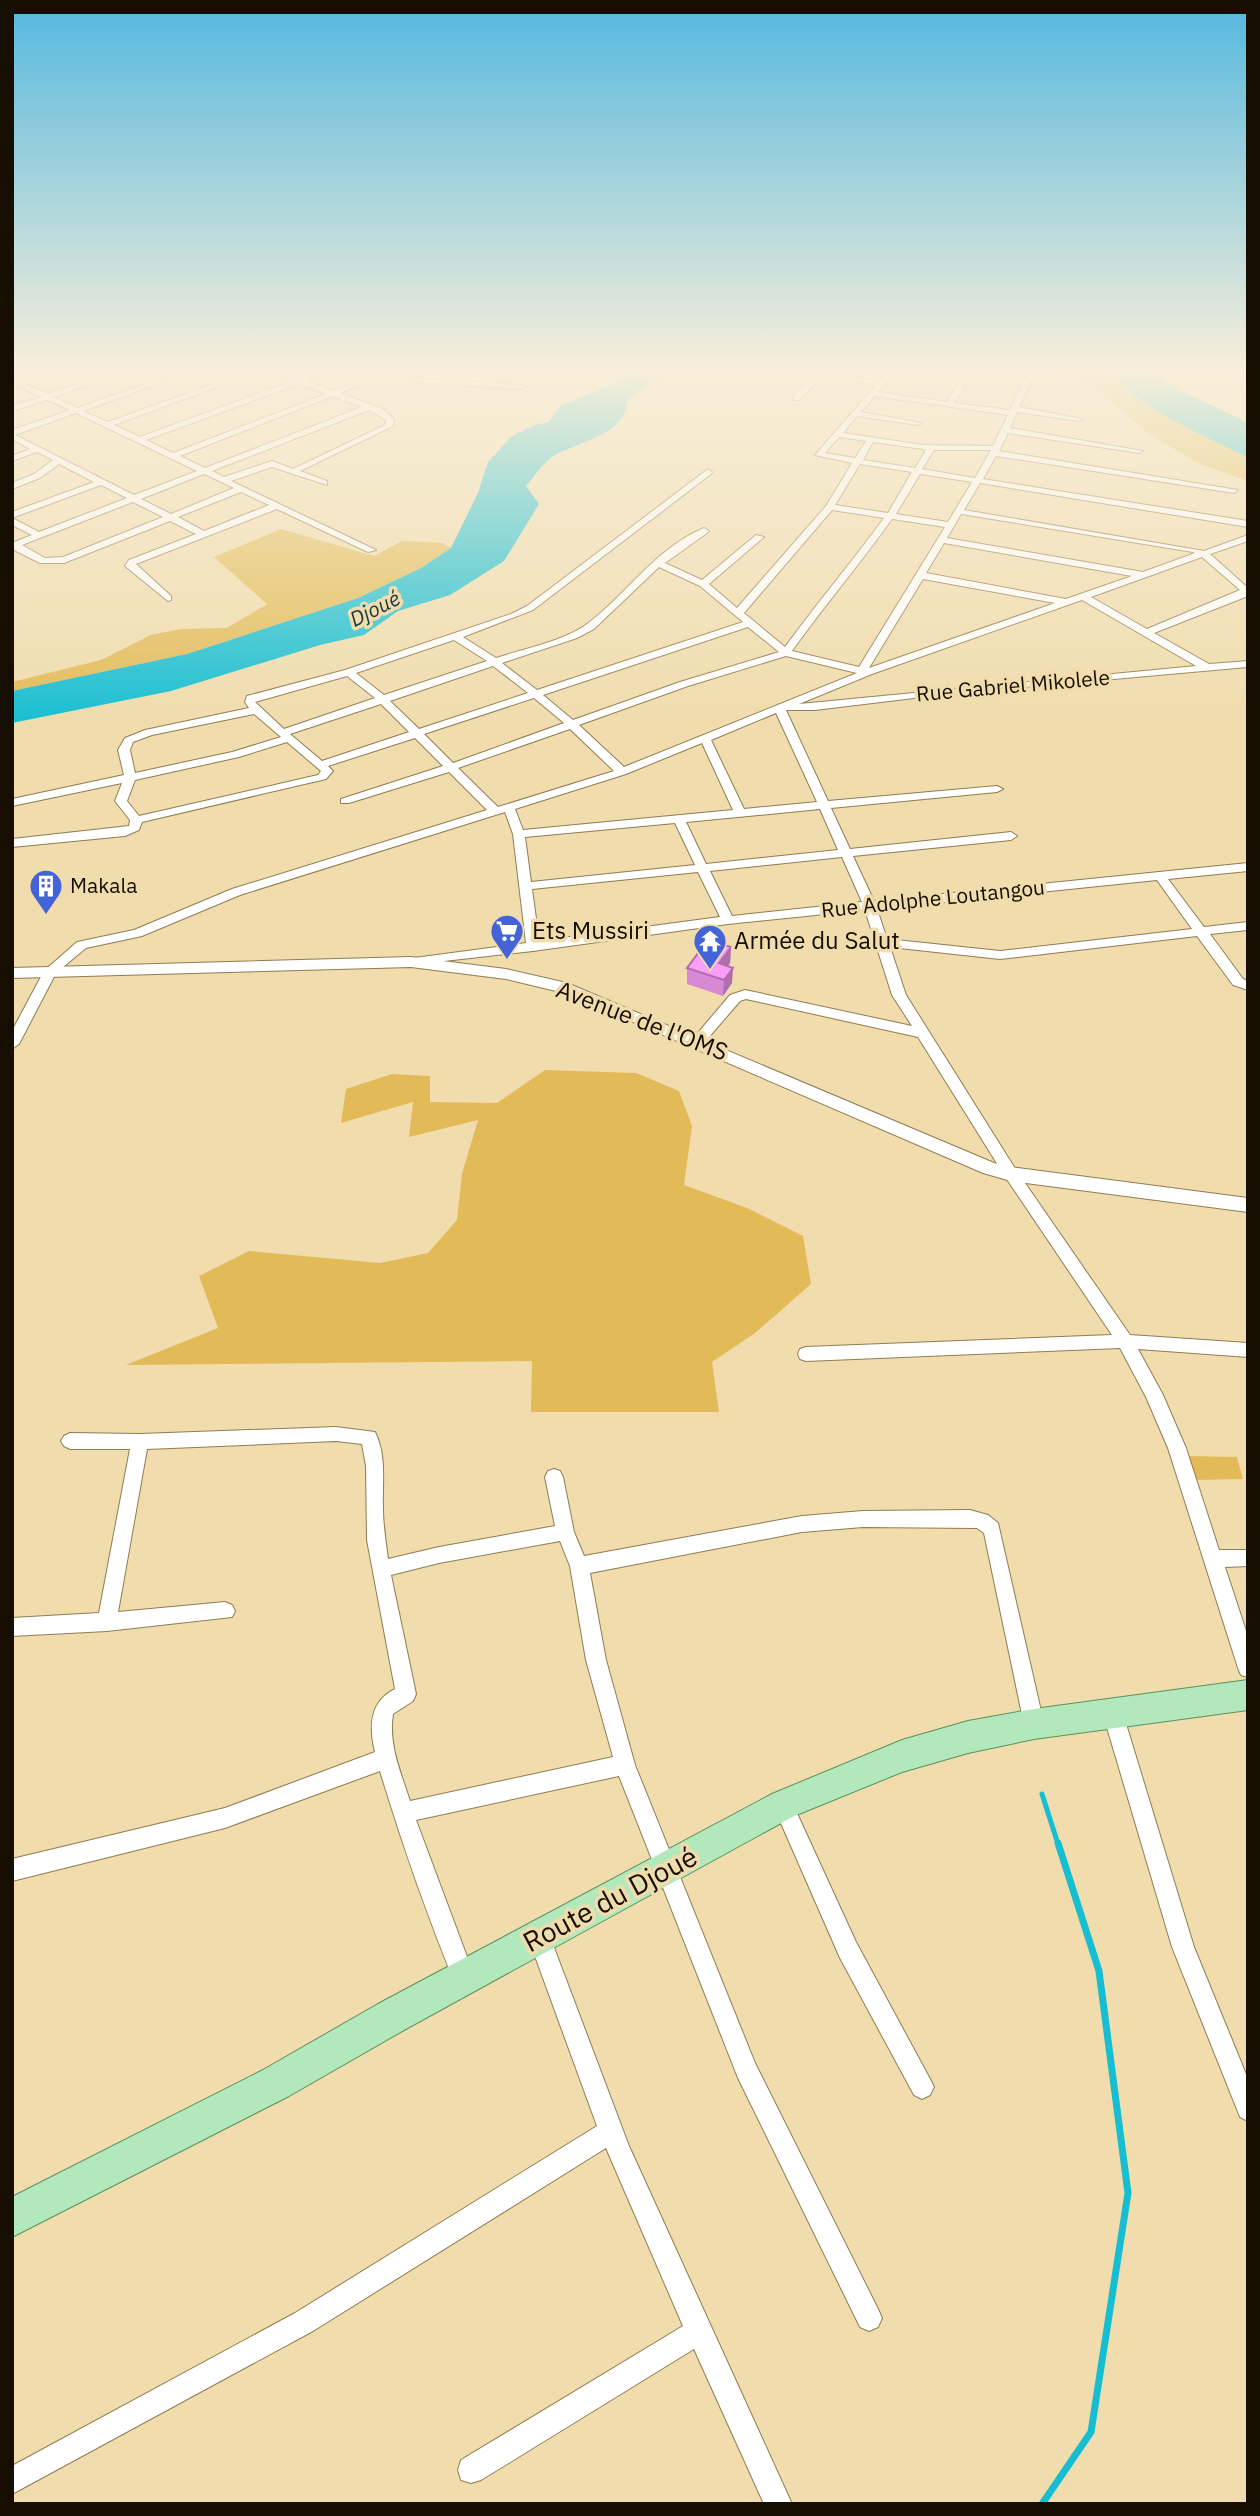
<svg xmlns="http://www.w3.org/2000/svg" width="1260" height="2516" font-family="'IBM Plex Sans',sans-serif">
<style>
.green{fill:#e2bb58}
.water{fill:#17bed2}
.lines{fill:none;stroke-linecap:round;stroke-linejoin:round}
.stream-far1{stroke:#17bed2;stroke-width:5}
.stream{stroke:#17bed2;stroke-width:7}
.minor-casing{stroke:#8f7d51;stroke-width:2}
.tertiary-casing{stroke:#8f7d51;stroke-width:2}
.primary-casing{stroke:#5b925d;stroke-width:2}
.minor{fill:#fff;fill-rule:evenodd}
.tertiary{fill:#fff;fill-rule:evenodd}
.primary{fill:#b3e8bc;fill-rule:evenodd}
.wall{fill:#d789d4}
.shaded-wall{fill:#af6fad}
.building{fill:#fa9ff7;stroke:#af6fad;stroke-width:2}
.labels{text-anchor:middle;stroke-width:7;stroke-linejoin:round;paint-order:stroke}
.far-water-label{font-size:21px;font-style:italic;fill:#1b3a3e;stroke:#f0dcad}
.far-street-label{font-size:21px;fill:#160f01;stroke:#f0dcad}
.far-poi-label{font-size:21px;fill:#160f01;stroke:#f0dcad;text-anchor:start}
.poi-label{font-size:24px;fill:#160f01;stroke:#f0dcad;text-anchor:start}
.street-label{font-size:24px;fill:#160f01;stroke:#f0dcad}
.near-street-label{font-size:28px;fill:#160f01;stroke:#f0dcad}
</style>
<rect width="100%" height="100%" fill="#f0dcad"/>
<path class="green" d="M1065,372H1111C1134,407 1210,438 1248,458V481L1197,463L1144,430L1096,389Z
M281,529L374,556L402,541L443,543L451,548L421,568L358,598L187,654L12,691V682L101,660L151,635L181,629L227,628L267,604L214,557Z
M545,1070L636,1073L679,1091L692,1126L684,1185L747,1208L803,1236L811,1284L755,1333L712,1362L719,1412H531L532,1361L126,1365L218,1328L199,1276L249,1251L380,1263L428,1253L457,1220L462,1174L478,1120L409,1137L413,1102L341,1123L346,1089L392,1074L430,1076V1102L497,1103Z
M1187,1456L1237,1457L1243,1479L1196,1480Z"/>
<path class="water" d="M630,372H670L664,378L650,382L628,400C626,436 577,441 552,457C542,464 534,477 526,486L539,504L504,561L450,595L398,611L364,635L320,645L171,691L12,723V691L187,654L358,598L421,568L451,548L478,493L488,462L512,436L535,425L549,422L560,406L630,376Z
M1111,372H1158L1162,381L1248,423V458C1210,438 1134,407 1111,372Z"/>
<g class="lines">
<path class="stream-far1" d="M1042,1794L1058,1844"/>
<path class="stream" d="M1042,2504L1091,2432L1128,2193L1099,1971L1058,1843"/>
<defs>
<path id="minor" d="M112,372H124L54,397L77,408L179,372H191L83,411L108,422L246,372H258L114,425L140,437L292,381L271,372H283L299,378L316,372H328L307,381L333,391L380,372H392L340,393L383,409L394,419L393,426L300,471L327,481V485L272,467L231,481L376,550L368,552L277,509L136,564L171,596V600L168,601L125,566L129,560L196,534L170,521L64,563H40L12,549V543L32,535L12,525V518L39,532L127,498L101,485L12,518V512L94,482L59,464L40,478L12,489V483L34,474L53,460L37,452L12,461V456L30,449L12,439V430L70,410L47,400L12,411V406L41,397L12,383V378L48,394ZM299,384L326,394L173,453L146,440ZM333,396L362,407L205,468L180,456ZM369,410L386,420L385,425L293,469L272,461L224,477L212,471ZM76,413L197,471L134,495L15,435ZM204,474L234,488L171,514L141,499ZM241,492L269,505L204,531L178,517ZM133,502L163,517L63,557L45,558L22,545Z
M818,372L880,381L888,372H896L878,392L947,402L966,372H974L954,403L1010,410L1028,372H1036L1019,407L1083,419L1079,421L1017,412L1010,428L1143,451L1139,453L1008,433L999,451L1238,490L1234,493L996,456L983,479L1248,521V527L980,483L964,510L1204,551L1248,535V541L1210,554L1248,588V596L1154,633L1209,664L1248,661V667L947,694L815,710H786L828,801L997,786L1003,789L997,792L831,808L850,849L1011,832L1017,836L1011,840L853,856L874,901L1248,863V871L1168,879L1204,927L1248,922V930L1210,934L1243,979L1248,981V990L1233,985L1197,936L1000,959L890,947L906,995L1016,1170L1130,1335L1248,1343V1357L1138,1349L1163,1395L1186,1448L1219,1550H1248V1566L1225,1567L1248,1637V1677L1241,1675L1238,1668L1168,1448L1146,1397L1120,1348L806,1361L800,1359L798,1354L800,1349L806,1347L1112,1335L1006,1178L918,1037L746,999L740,1001L703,1044H693L691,1041L730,995L745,990L912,1026L892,995L865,910L728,924L533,951L409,965L407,962L414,958L526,943L513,834L505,812L240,895L142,936L86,948L56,973L19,1044L12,1049V1031L44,971L77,942L134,930L232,889L487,810L449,772L349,803H341V799L443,766L415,738L328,766L333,771L326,779L142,822L139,830L125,836L12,847V839L129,826L130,820L115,801L122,783L12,806V799L124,775L118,750L125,738L145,730L249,708L245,702L247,696L345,670L511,614L527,606L708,469L712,472L711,474L533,610L463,637L496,658C523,649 564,641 587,624C626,595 657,547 704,528L709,531L707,533L665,563L702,580L756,535L764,537L709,584L737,608L826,506L852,463L815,455L876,385L823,376L799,400H793V396ZM875,396L1008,415L993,446L923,445L843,433L857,416L918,425L922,423L861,412ZM839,437L866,441L855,458L825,453ZM873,442L923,449L926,450L915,468L863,460ZM934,450H991L975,478L922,469ZM860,464L912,472L888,513L835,505ZM920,474L972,482L948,522L896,514ZM832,510L884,518C852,562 817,603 785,647L744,613ZM961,514L1193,552L1195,553L1143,572L947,538ZM892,519L945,527L859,667L792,651C824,606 860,564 892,519ZM944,543L1132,576L1066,599L926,573ZM1202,557L1240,590L1147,629L1091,597ZM659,567L700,586L743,622L537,690L502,663L577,638L594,629ZM923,579L1055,603L869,668ZM1082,600L1196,666L799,704L872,674ZM748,627L779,652L680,682L573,720L543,695ZM454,640L487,661L384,695L356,673ZM786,656L857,673L624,767L579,725L688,686ZM493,666L528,693L419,729L390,701ZM347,676L375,698L284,729L255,702ZM534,698L564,723L453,763L424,734ZM381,704L409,732L322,761L290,734ZM776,713L817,802L744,809L711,740ZM254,714L281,737L232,752L135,773L130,750L133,742L152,735ZM570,729L614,771L498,807L458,768ZM287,742L321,771L318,775L139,816L127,801L135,780L239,757ZM702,743L733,810L523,830L515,809L626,774ZM820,809L838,850L706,864L686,822ZM675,823L695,865L531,882L525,837ZM842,857L862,902L732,916L710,871ZM698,872L720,917L539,941L532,889ZM1157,880L1192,929L1000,951L887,939L877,909Z
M414,378L521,385L525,387L521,389L411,382Z
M336,1427L375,1432C387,1456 382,1483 383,1509C383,1526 386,1542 388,1559L439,1547L555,1526L545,1477L548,1471L554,1469L560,1471L563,1477L574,1532L584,1556L802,1516L863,1511L970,1510L988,1515L998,1523L1044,1724L1041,1731L1034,1734L1027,1731L1024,1724L984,1533L977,1528L863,1527L802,1532L590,1573L606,1660L635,1765L755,2063L878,2309L882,2318L878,2327L869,2331L860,2327L738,2078L619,1776L416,1820L475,1978L472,1986L464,1989L456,1986C427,1915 402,1844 380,1771L225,1828L12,1881V1859L225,1808L375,1752C369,1727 369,1702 395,1689L367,1540L366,1466L362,1444L336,1441L147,1449L118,1612L225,1602L232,1605L235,1611L232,1617L107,1631L12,1636V1618L99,1613L130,1449H70L64,1446L61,1441L64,1436L70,1433L140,1434ZM560,1541L570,1566L586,1660L613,1757L410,1801C401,1773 388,1744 393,1714L413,1701L416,1694L391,1575L439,1563Z
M1113,1704L1120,1707L1123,1714L1194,1947L1248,2079V2121L1240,2117L1172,1947L1103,1714L1106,1707Z
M783,1795L790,1798L856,1942L930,2079L934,2087L930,2095L922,2099L914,2095L840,1958L773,1805L776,1798Z
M539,1926L547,1929L629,2146L792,2504H764L694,2349L481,2480L471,2483L461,2480L458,2470L461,2460L683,2326L606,2148L313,2331L12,2494V2466L295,2313L597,2126L528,1937L531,1929Z"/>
<path id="tertiary" d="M411,957L506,969L567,983L994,1163L1011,1167L1248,1198V1212L1011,1181L983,1173L626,1019L556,991L506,979L411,967L12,978V968Z"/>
<path id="primary" d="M1248,1680V1710L1034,1739L968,1753L902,1772L794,1816L404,2030L289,2096L12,2237V2197L263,2070L378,2004L772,1794L902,1740L968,1721L1034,1709Z"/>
</defs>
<use href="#minor" class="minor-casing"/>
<use href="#tertiary" class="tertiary-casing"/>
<use href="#primary" class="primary-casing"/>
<use href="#minor" class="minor"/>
<use href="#tertiary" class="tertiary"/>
<use href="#primary" class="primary"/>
</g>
<path class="wall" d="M731,947L730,963L728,966L732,983L723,996L687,984V968Z"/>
<path class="shaded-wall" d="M731,947L730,963L718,979L719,963Z
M733,968L732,983L723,996L724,980Z"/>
<path class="building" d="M708,940L731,947L719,963L733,968L724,980L687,968Z"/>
<linearGradient id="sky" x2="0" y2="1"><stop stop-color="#54b8df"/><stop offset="0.51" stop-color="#f8efda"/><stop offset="1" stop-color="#f8efda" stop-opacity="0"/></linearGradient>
<rect width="1260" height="725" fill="url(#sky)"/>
<defs>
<symbol id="building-pin" viewBox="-11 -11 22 30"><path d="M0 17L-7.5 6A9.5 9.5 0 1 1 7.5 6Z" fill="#4363d6" stroke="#f0dcad"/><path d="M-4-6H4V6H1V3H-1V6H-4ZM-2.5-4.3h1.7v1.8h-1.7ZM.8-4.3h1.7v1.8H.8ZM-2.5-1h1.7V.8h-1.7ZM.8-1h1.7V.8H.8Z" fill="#fff"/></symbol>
<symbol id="supermarket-pin" viewBox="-11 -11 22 30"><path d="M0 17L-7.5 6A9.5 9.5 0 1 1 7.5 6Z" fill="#4363d6" stroke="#f0dcad"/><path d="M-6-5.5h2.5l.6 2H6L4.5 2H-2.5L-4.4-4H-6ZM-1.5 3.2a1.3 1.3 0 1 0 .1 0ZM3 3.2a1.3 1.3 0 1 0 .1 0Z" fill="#fff"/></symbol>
<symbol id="temple-pin" viewBox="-11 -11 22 30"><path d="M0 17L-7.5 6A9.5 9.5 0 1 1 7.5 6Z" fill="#4363d6" stroke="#f0dcad"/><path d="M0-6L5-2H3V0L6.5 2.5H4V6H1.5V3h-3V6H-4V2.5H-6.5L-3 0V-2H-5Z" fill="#fff"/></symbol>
</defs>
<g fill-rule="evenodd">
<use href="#building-pin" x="27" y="867" width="38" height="52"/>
<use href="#supermarket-pin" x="488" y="912" width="38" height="52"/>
<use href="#temple-pin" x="691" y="922" width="38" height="52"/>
</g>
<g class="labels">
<g class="far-water-label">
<text transform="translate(375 609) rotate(-27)" y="7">Djoué</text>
</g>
<g class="far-street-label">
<text transform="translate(1013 686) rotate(-5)" y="7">Rue Gabriel Mikolele</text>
<text transform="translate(933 899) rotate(-6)" y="7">Rue Adolphe Loutangou</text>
</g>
<g class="far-poi-label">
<text x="70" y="893">Makala</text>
</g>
<g class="poi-label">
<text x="532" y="939">Ets Mussiri</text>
<text x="734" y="949">Armée du Salut</text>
</g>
<g class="street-label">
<text transform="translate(642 1021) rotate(21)" y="8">Avenue de l'OMS</text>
</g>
<g class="near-street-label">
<text transform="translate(610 1899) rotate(-28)" y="10">Route du Djoué</text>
</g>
</g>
<rect width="1260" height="2516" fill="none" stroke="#160f01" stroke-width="28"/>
</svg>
